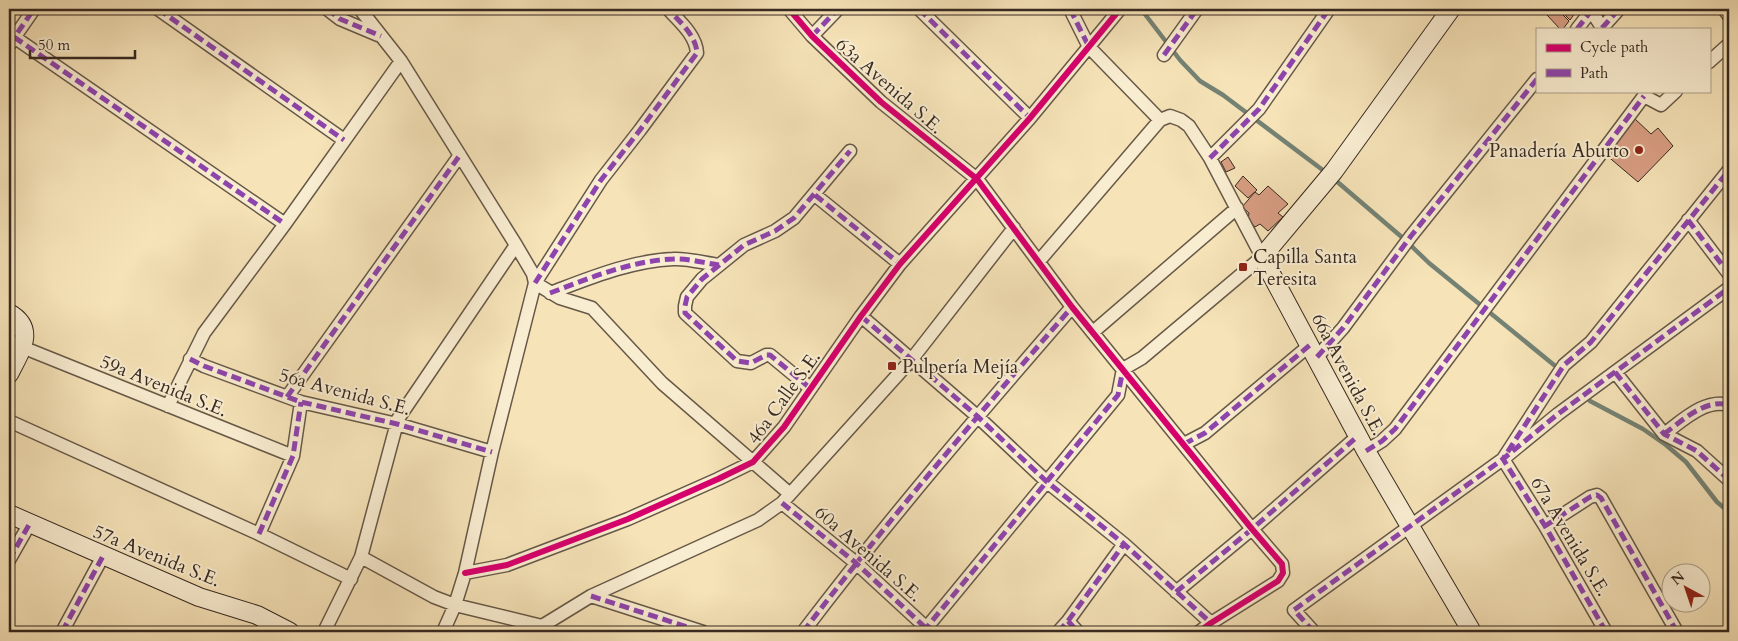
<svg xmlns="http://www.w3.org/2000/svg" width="1738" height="641" font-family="Cardo,serif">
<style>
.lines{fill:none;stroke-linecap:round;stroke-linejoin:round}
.stream{stroke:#748274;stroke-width:4.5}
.building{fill:#d99e83;stroke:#372921}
.street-casing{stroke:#675847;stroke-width:15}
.secondary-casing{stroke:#372921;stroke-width:20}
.street{stroke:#f9edd1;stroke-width:12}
.secondary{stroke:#f9edd1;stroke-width:18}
.quiet{stroke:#8e44ad;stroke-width:5;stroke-dasharray:10 5;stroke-linecap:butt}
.cycleway-casing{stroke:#f9edd1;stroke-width:9}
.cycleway{stroke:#d6006c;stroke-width:6}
.poi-dot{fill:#8f2418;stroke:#f9edd1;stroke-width:2}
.labels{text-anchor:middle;stroke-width:4;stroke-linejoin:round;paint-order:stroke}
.street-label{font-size:19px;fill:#372921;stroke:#f9edd1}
.poi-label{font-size:19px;fill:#372921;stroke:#f9edd1;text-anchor:start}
</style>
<rect width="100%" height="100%" fill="#f6e3b8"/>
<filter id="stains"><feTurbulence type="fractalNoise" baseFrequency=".004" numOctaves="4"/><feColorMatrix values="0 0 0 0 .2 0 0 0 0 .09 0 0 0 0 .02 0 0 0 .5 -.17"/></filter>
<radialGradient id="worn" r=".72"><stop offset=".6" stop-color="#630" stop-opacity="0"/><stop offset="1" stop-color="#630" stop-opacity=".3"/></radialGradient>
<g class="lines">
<path class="stream" d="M1141,9L1180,60L1200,81L1223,95L1328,174
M1334,179L1404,239L1429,263L1554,365
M1590,401L1643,429L1666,445L1686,462L1717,502L1729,512"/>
</g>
<path class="building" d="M1552,9H1557L1569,21L1563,29H1560L1547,15Z
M1559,9H1578L1570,20Z
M1634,118L1651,134L1658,128L1673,146L1638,182L1605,154Z
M1228,157L1235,168L1226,172L1221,162Z
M1243,176L1257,190L1248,198L1235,186Z
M1268,186L1288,204L1278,213L1283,217L1268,231L1260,224L1255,227L1248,219L1249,213L1242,207L1255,192L1259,195Z"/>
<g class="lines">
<defs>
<path id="street" d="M158,9L344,140
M327,9L340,19L378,35
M360,9L401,61L516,245L533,274L535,283L560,298L592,308L662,383L790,494
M789,9L812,36L881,102L977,179L1072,307L1252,529L1282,564L1283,573L1278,581L1211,623L1199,632
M919,9L1030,118
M1070,9L1089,47L1160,120
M1590,9L1603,29
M1724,9L1729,16
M1602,28L1619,9
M1577,29L1591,11
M812,36L838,9
M14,37L285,224
M9,45L34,9
M1164,55L1197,9
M1709,62L1729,44
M1644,96L1661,105L1676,91
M1210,158L1259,109L1329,9
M815,195L900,264
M1688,220L1729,274
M550,293C590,278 630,261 673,259C687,258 704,263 719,265
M861,316L977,416L1046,481L1124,544L1211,623
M1093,332L1237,208
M22,347L293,456
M1317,357L1343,328L1411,236L1537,79
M190,359L204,366L301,402L397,424L492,452
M1615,372L1664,434L1697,451L1729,480
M810,388L770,355H766L751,363L737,361L685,313V306L687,297L702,279L744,245L775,231L794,218L850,151
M287,397L460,155
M168,406L204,333L285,224L401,61
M9,421L259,534L351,579
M1664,434C1682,421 1705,398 1729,405
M1184,444L1205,433L1310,345
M1366,451L1382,441L1395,429L1644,96
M782,503L856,563L931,632
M1545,526L1590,497L1597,495L1601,498L1677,632
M259,534L293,456L301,402
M361,557L434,597L455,605L542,626L591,596L758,520L782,503L912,359L1014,228
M9,560L30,523
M465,573L507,565L628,519L718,479L753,462L784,427L861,316L900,264L1030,118L1120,9
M1176,592L1252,529L1358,436
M591,596L703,632
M1068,621L1078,632
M62,632L103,556
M324,632L361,557L398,419L516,245
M443,632L455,605L465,573L492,452L535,283L601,180L640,130L697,53C696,35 679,21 668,9
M803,632C888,520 980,413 1072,307
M923,632L1118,395L1123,369L1142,358L1262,257L1210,158L1189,126L1181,120L1170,116L1160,120L1039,261
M1058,632L1068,621L1124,544
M1314,632L1294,610L1503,459L1558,414L1729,288
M1606,632L1545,526L1503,459L1564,365L1591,342L1729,170"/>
<path id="secondary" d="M1451,9L1334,171L1262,257L1366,451L1472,632
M9,313C37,329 20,352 9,374
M9,514L199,597L257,615L290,632"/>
</defs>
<use href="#street" class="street-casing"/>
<use href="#secondary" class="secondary-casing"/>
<use href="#street" class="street"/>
<use href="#secondary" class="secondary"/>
<path class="quiet" d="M158,9L344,140
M327,9L340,19L381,36
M919,9L1030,118
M1070,9L1089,47
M1602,28L1619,9
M1577,29L1591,11
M812,36L838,9
M14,37L285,224
M9,45L34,9
M1164,55L1197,9
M1210,158L1259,109L1329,9
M815,195L900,264
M1688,220L1729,274
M535,283L601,180L640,130L697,53C696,35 679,21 668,9
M550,293C590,278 630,261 673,259C687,258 704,263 719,265
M861,316L977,416L1046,481L1124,544L1211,623
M1317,357L1343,328L1411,236L1537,79
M190,359L204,366L301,402L397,424L492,452
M1615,372L1664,434L1697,451L1729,480
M810,388L770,355H766L751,363L737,361L685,313V306L687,297L702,279L744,245L775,231L794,218L850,151
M287,397L460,155
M1664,434C1682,421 1705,398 1729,405
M1184,444L1205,433L1310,345
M1366,451L1382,441L1395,429L1644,96
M782,503L856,563L929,631
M1545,526L1590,497L1597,495L1601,498L1677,632
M259,534L293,456L301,402
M9,560L30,523
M1176,592L1252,529L1358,436
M591,596L703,632
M1068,621L1078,632
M62,632L103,556
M803,632C888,520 980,413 1072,307
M923,632L1118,395L1123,369
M1058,632L1068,621L1124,544
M1314,632L1294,610L1503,459L1558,414L1729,288
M1606,632L1545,526L1503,459L1564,365L1591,342L1729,170"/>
<defs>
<path id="cycleway" d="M789,9L812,36L881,102L977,179L1072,307L1252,529L1282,564L1283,573L1278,581L1211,623L1199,632
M465,573L507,565L628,519L718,479L753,462L784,427L861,316L900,264L1030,118L1120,9"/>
</defs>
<use href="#cycleway" class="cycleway-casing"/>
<use href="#cycleway" class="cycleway"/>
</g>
<g class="poi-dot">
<circle cx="1639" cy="150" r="5"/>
<rect x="1238" y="262" width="10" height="10" rx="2.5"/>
<rect x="887" y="361" width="10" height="10" rx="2.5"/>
</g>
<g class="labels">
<g class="street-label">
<text transform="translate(890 85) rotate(41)" y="7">63a Avenida S.E.</text>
<text transform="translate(1349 374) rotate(62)" y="7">66a Avenida S.E.</text>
<text transform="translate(164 385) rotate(22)" y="7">59a Avenida S.E.</text>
<text transform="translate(345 391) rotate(15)" y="7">56a Avenida S.E.</text>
<text transform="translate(783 397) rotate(-54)" y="7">46a Calle S.E.</text>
<text transform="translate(1571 536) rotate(59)" y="7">67a Avenida S.E.</text>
<text transform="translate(869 553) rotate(41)" y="7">60a Avenida S.E.</text>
<text transform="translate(157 555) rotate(22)" y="7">57a Avenida S.E.</text>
</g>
<g class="poi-label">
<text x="1629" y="157" text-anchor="end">Panadería Aburto</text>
<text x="1253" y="263">Capilla Santa<tspan x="1253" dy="22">Teresita</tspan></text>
<text x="902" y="373">Pulpería Mejía</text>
</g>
</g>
<rect width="1738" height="641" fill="none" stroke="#f6e3b8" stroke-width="30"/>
<rect x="10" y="10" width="1718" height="621" fill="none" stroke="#372921" stroke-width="2.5"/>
<rect x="15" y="15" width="1708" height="611" fill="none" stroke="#372921"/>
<rect x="1536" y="28" width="175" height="65" fill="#f9edd1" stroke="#ab9f8b"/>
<rect x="1546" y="44" width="25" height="8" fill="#d6006c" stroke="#ab9f8b"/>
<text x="1580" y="52" font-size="15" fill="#372921">Cycle path</text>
<rect x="1546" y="69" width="25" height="8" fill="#8e44ad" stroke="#ab9f8b"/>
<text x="1580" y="78" font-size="15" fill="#372921">Path</text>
<g transform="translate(1686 588) rotate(320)"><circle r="24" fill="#f9edd1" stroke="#ab9f8b"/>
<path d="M0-4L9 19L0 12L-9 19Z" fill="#8f2418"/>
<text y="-8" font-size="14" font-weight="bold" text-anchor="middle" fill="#372921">N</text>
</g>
<path d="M30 50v8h105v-8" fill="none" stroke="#372921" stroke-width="2.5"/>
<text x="38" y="50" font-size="15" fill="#372921" stroke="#f9edd1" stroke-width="4" paint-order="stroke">50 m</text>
<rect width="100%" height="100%" filter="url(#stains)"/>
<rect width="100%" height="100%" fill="url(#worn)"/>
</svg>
